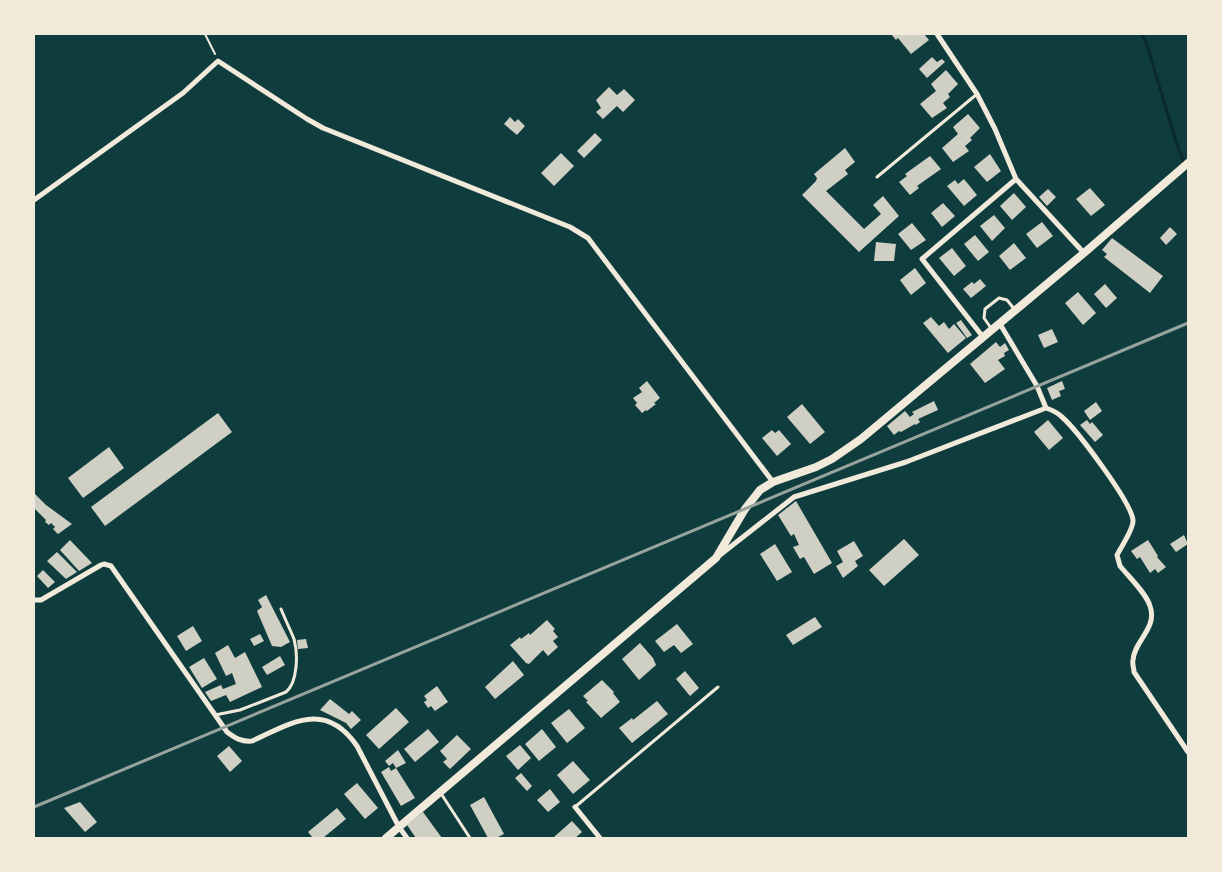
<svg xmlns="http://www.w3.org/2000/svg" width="1222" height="872" font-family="Montserrat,sans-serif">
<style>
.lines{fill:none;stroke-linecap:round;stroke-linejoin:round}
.stream{stroke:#0a2a2b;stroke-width:3}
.building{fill:#cfcfc3}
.path{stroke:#f1e9da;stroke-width:2}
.service{stroke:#f1e9da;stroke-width:3}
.minor{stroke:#f1e9da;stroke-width:5}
.tertiary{stroke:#f1e9da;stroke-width:8}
.rail{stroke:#97a49c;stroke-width:3}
</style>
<rect width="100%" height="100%" fill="#0f3d3e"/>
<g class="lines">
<path class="stream" d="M1142,34L1147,45L1177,145L1188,172"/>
</g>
<path class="building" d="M891,34H924L929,40L911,54L898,38L896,40Z
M932,57L937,62L942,59L945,62L927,78L919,69Z
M946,70L958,84L948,94L950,97L943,103L947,108L932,118L920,104L936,91L931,84Z
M609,87L617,95L624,89L635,100L623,112L617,106L603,119L596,112L601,108L596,100Z
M968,114L980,128L970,138L972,140L965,146L969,151L953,162L942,148L958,134L953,127Z
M510,117L515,122L518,119L525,126L517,135L504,124Z
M595,133L602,140L584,158L577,151Z
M845,148L855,162L845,170L848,174L826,191L864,229L881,214L873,205L883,196L899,216L859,252L802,195L816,181L817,178L814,174Z
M561,153L574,166L554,186L541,173Z
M990,154L1001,171L987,182L974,167Z
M930,156L941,169L917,186L919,188L910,195L899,182L907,176L905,174Z
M964,179L977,195L964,206L947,186L955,180L958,184Z
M1090,188L1105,205L1091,216L1076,199Z
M1048,189L1056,197L1047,206L1039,197Z
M1014,193L1026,207L1012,220L1000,206Z
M943,203L955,216L942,227L931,213Z
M994,215L1005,228L992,241L980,226Z
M1042,222L1053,236L1037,248L1026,234Z
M912,223L926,240L911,250L898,234Z
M1170,227L1177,234L1166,245L1160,238Z
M975,235L989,252L978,261L964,244Z
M1112,238L1163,276L1150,293L1104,257L1107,254L1102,250Z
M876,242L896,244L894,261H874Z
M1014,243L1026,258L1010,270L999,256Z
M952,248L966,266L954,276L939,258Z
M915,268L926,283L911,295L900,280Z
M980,279L986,286L971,298L963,289L972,282L974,284Z
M1105,284L1117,298L1106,308L1094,294Z
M1078,292L1096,313L1083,325L1065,303Z
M931,317L939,326L944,322L949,329L954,324L966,338L948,353L923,323Z
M961,320L972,335L967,338L956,323Z
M1052,329L1058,342L1044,348L1038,335Z
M996,342L1000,347L1005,343L1009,350L1004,353L1005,356L998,360L1005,369L985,383L970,364Z
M647,381L660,398L654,403L656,404L647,411L646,410L642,413L635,405L637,403L633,398L642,392L639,388Z
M1062,381L1065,389L1059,391L1061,396L1052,400L1047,388Z
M934,401L938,410L918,419L920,422L916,425L915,424L901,432L899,431L894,435L887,426L905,411L910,417L914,414L912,412Z
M1096,402L1102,411L1090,420L1084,411Z
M802,404L825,432L810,444L787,417Z
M218,413L232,432L105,526L91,507Z
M1048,420L1063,438L1049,450L1034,432Z
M1087,420L1090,424L1092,422L1103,435L1095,442L1080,425Z
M772,430L775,433L779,430L791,444L777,456L762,438Z
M109,447L124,468L83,498L68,478Z
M34,493L46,505L72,524L58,534L53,529L55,527L51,523L49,525L45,522L46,520L34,508Z
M796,501L832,563L814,574L804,557L800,559L793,547L799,545L794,534L791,536L778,515Z
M1184,535L1188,544L1176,552L1170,544Z
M904,539L919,555L884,586L869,570Z
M70,540L92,563L79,571L60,550Z
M1148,540L1158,556L1157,557L1166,567L1158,573L1155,569L1150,573L1140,557L1137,559L1131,551Z
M854,541L863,556L855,561L858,566L843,578L836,566L843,562L837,551Z
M775,544L792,572L777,581L760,554Z
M57,552L77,572L66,579L47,561Z
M43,570L55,582L48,588L37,576Z
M266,595L290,642L281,647L272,646L257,611L262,607L258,600Z
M815,617L822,627L793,645L786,635Z
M547,620L555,629L553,631L558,637L553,641L558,647L548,656L543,650L529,664L526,663L510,645L520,637L521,639L529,633L530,635Z
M677,624L693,644L681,653L674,645L664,652L655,641Z
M193,626L202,641L186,651L177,636Z
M260,634L264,641L254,646L250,639Z
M306,639L308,648L298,649L297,640Z
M640,643L653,658L656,665L639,680L622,659Z
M228,645L235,658L245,652L262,687L230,702L226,695L211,701L205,692L221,685L223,689L236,684L232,673L226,676L215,653Z
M280,656L285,665L267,675L262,667Z
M204,658L217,679L202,688L189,667Z
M513,661L524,675L495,699L485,687Z
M685,671L699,688L690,696L676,679Z
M602,680L614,692L613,693L620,702L601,718L586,702L588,701L583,696Z
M437,686L448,702L435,711L431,706L428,708L424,702L427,700L424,696Z
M330,699L349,714L352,711L361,720L351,729L346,723L320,710Z
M657,701L668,714L632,743L619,728L632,718L633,720Z
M396,708L409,722L379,749L366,735Z
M569,709L585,728L567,743L551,723Z
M428,729L439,742L415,762L404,749Z
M542,729L556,747L539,761L525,744Z
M457,735L471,749L450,769L443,762L447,759L440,751Z
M520,745L531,758L518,770L506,756Z
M229,746L242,761L230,772L217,756Z
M398,750L406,763L396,768L393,763L389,766L385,761Z
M573,761L590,780L573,794L557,775Z
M389,767L391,771L396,768L415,798L401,806L381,772Z
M521,773L532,786L527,791L515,778Z
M357,783L378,808L365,819L344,794Z
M550,789L560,802L548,812L537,800Z
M484,797L504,834L496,838H488L470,805Z
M80,802L97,822L85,832L64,808Z
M337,808L346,819L323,838H313L308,832Z
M423,812L442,838H416L407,825Z
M572,821L582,832L575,838H555L554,837Z"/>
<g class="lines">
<path class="path" d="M205,34L215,54"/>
<path class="service" d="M877,177L977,94
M991,328L984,318L985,309L999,298L1007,300L1015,310
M215,715L240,710L286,692C298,682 298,653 294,639C290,629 285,619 281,609
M440,792L470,838
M575,807L718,687"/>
<path class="minor" d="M937,34L977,94L995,129L1016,179L1084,253
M34,200L183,93L218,61L307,119L323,128L570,227L588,238L773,482
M1000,324L1037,386L1046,408
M983,337L922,259L1016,179
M720,555L794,497L906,462L1046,408C1052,410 1057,412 1062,417C1076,429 1133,504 1133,521C1133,530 1121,547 1117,555L1120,566C1129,577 1146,593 1150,606C1158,628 1134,641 1133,660C1132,664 1134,668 1134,672L1188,752
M34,600H41L101,565L104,564L111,566L227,732C235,738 241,742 252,741C292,723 325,700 357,746L399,827L407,838
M575,807L600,838"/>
<path class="tertiary" d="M386,838L716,558L745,509L760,490L773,482L816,467L832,459L861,439L1084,253L1188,163"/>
<path class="rail" d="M34,807L1188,323"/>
</g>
<rect width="1222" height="872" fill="none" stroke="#f1e9da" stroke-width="70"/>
</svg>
